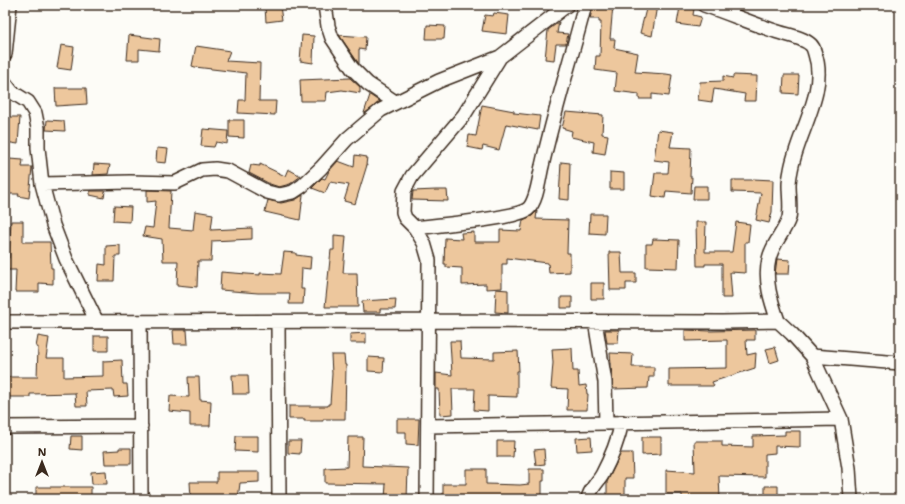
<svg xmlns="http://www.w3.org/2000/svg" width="905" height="504" font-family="'Shantell Sans',sans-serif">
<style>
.building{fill:#edc79d;stroke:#3b2a1e}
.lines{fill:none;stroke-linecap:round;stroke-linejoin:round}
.street-casing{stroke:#3b2a1e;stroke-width:16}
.street{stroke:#fdfcf7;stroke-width:13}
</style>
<rect width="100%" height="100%" fill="#fdfcf7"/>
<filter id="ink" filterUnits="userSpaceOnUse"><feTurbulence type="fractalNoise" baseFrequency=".025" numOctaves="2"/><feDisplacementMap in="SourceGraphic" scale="8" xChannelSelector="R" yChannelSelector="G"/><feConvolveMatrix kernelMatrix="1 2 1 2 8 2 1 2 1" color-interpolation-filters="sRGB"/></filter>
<g filter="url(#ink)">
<path class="building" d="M593,5H613L610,39H615L614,48L638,53L635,72L666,74L672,75L669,96L652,94V99H639V94L615,91L617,73L595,70L596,56H600L601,22H599V19H590Z
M647,5H657L652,36L640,33Z
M280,6L282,20L266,22L265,7Z
M680,7L694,9L693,15L701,17L698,27L677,24Z
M494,13L509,15L507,34L482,31L485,15L493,16Z
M559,22L557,33L568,34L566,44H556L554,60L545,59L548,30Z
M427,25L445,26L444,39H426Z
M129,35L160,39L159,51L139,49V60H127Z
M302,35L314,36L313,63L300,61Z
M339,35L366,37L365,50L359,49V64Z
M61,45L74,47L71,70L57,68Z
M196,46L230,51L226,61L260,63L259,101H276L275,115L238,113L239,100H245L246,73L195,67L192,66Z
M733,75L757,76L756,101H744L745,94L714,89L712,102L698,100L700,82L723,81V76L733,78Z
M784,75H799L798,94L783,93Z
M350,78L360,87V93L342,90L327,92L326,101H301L300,80Z
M55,88H86L87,104L56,106Z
M370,95L380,102L365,113H364Z
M482,105L514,111V113L540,116L538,130L506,124L499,150L483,146L482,150L467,147L469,135L476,136Z
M566,112L603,115L602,134L608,135L605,154L593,152L594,142L571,137L572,131L562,128Z
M9,117H20L18,144L5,142V126L9,125Z
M47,120L64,121L65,131L46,130Z
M229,120H244V138L229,137Z
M203,129L228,131L227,144L216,142L214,147L201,146Z
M658,130L673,132L670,147L691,148L690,177H692L691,193L666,191L665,198L652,196L655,173H668L669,162L654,160Z
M157,148L168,149L166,163L156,162Z
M355,155L367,157L366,165H367L355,204L344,201L349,185L330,182L325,193L312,188L322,178L325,179L329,171L338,161L354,167Z
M9,159L23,160L22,167H32L29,198L18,196L19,194H5V180H7Z
M561,162L570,163L569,200L559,199Z
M94,164L110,165L108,174L93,175Z
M260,164L285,176L288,169L301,176L290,184L279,187L270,184L249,173L251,165L260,166Z
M610,172L624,173V189H610Z
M753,179L773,180L772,212L769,223L756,220L761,193L732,192V180H753Z
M694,186H707V199H693Z
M147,190L171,191L169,228L193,230L195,211L213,214L211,230L252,228V239L212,241L211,261H198L197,287L177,285L178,261H163L162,239L143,236L145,227L153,228L156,201L147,202Z
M436,190H447L448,201L412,200L413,191Z
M90,191H105L104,198L90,195Z
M303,195L300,220L265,212L268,200L281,203L295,200Z
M114,206L131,207L130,222L113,221Z
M537,211L536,219L568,220L567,253H570V272L549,273L548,263L507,258V264H502V288L486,289V284L462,285V268L446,267V264H444L445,238L462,239L461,233L474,232V242H500V230L521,231L523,220L532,216Z
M590,214H606L605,234L589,233Z
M11,221H23V242H50L51,268H53V284L39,283V292H15L16,270H5V259L9,258Z
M696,222H706L705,252H732L736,222L750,224L748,242H745V273L730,272L732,298H722V264H705V266H697Z
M334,235L346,236L343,273H357L358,307H325L331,250H334Z
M653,239L679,240L678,268L646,267V244H652Z
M120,245V256H115L114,281H98L99,264L106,265V246Z
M284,252L296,253V255L311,257L310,269L302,268L301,289H304L303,304H289L290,293H258L220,290L221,272L260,275V273L281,274Z
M609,252H621L622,273H636V283H626V290H610Z
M777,259L790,260L789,274H775Z
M591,283H604V299H591Z
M496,289L508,290V313L495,312Z
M561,297H572V308H561Z
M396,299L395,309H380V312H363L362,301Z
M173,330H187L188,344H174Z
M605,330H619L618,343H607Z
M685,330L711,331L755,330V340H746L747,355L756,353L755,368L712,382L714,386H669V369L727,368V340L685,341Z
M366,333V343H350V334Z
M38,336L49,338L46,358H64V377L103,376V361L122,360L123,384H127L128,396L114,397L113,390L86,391L87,406H76L75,393L30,394V397H9V394H5V377H37L38,347H36Z
M94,336H108V351H94Z
M450,341H460L461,358L494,359V352L518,351L519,371H517V397L488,396V411L474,410L475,389H452L453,414L440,415L439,389H436V373L452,375Z
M775,347L779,360L770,363L766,349Z
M572,348L573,371H578L579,386L586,385L587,394H588L587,410H567L568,389L551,388L553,363L552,349Z
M610,353L633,354L632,367H654V377H649L648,388L613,389Z
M331,355H344L345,365H346L345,419H323V421H304V419H289V406H328V404H330L332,374Z
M368,357L384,358L383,372L368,371Z
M232,375H248L249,394H233Z
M188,377H199L200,400L211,401L210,426H190V413L169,411L170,396L189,397Z
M397,419H419L418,445L406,444V432H397Z
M785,431H800V447L775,446V453L765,454V477L719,476L720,499H682V494H666V470L695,472L694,441H722V446L753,447V436L785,435Z
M71,436H82V450L70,449Z
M236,436H258V452L235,451Z
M348,437H363L362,466L408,468L407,499H385L386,484L325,483V468L347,467Z
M591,437L592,450L577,451L576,438Z
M642,437H661V454L642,455Z
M288,441H301L300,454L288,453Z
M497,441H514L513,457H497Z
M119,448H131V464H105L104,451L119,450Z
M544,449L545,464L536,465L534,450Z
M621,453H632L633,478H625V498L607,499V482Z
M466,469H486V484L520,485L529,484V469H544V481H542V499L443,498V484H466Z
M106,471L107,484H92L91,472Z
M217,472H259V482L240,483L238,499H191L190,482H217Z
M765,486H778V499H765Z
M36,487H91V499H36Z"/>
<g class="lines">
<defs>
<path id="street" d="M325,5L328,26L332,38L352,68L368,84L395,102
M704,5C728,13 751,23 775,31C786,35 803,37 811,45C814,48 814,51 815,54C828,91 797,134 791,170C790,175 789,180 789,185C789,195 791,208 789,218C784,233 772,244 769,259C764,280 771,301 778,321
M5,54L10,5
M5,83L12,92L28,102L35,113L38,128V148L42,184L53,225L66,259L97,322
M42,184L130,182L175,183L202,170L215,169L228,171L267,192L279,195L293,192L302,186L321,168L347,139L381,110L439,81L500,57L567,5
M415,228C434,225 516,219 528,209C537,201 539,178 542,166C554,112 571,59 585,5
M595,321L605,382L606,423
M5,322L429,321L722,322L778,321L792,334L812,356L841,419L849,468L851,499
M140,322L141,499
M278,322L279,499
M812,356L900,363
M428,426L841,419
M5,427L141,426
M427,499L429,260L424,243L415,228L405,218L403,212L404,191L412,176L464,115L500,57
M588,499C589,490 598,482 602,475C611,458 618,441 622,422"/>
</defs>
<use href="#street" class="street-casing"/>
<use href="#street" class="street"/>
</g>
</g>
<rect width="905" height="504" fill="none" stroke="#fdfcf7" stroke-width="20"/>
<rect x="10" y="10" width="885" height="484" fill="none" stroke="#3b2a1e" stroke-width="1.5" filter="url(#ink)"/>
<g transform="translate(42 462)" stroke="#fdfcf7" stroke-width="3" paint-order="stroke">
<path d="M0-3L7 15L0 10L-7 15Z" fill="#3b2a1e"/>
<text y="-6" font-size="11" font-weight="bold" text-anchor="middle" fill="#3b2a1e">N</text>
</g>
</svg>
